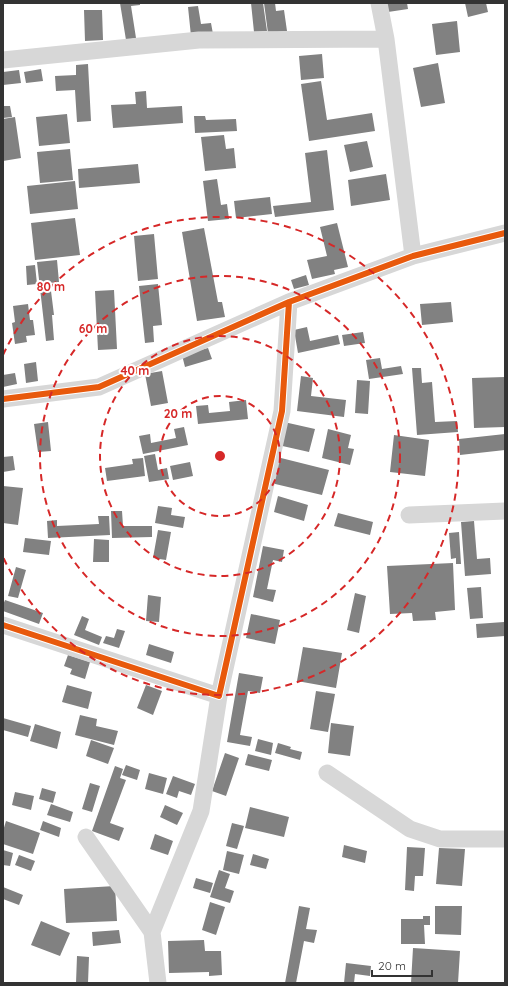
<svg xmlns="http://www.w3.org/2000/svg" width="508" height="986" font-family="Quicksand,sans-serif">
<style>
.building{fill:#818181}
.lines{fill:none;stroke-linecap:round;stroke-linejoin:round}
.minor{stroke:#d7d7d7;stroke-width:17}
.cycleway-casing{stroke:#fff;stroke-width:8}
.cycleway{stroke:#e8590c;stroke-width:6}
.ring{fill:none;stroke:#d62828;stroke-width:2;stroke-dasharray:7 5}
.centre{fill:#d62828;stroke:#fff;stroke-width:2}
.ring-label{font-size:12px;text-anchor:middle;font-weight:bold;fill:#d62828;stroke:#fff;stroke-width:4;stroke-linejoin:round;paint-order:stroke}
</style>
<rect width="100%" height="100%" fill="#fff"/>
<path class="building" d="M120,3H140V5L131,6L136,38L126,40Z
M251,3H263L267,31L254,32Z
M264,3H275L276,11L284,10L287,31L268,33Z
M386,3H407L408,9L388,12Z
M465,3H486L488,12L468,17Z
M198,6L201,24L211,23L213,34L191,36L188,7Z
M84,10H102L103,40L85,41Z
M457,21L460,52L436,55L432,24Z
M322,54L324,78L301,80L299,56Z
M438,63L445,103L421,107L413,68Z
M88,64L91,121L77,122L75,90L56,91L55,76L76,75V65Z
M41,69L43,81L26,83L24,72Z
M19,70L21,83L3,85V72Z
M321,81L327,120L372,113L375,131L309,141L301,84Z
M146,91L147,108L182,106L183,123L113,128L111,105L136,104L135,92Z
M3,106H10L12,117L3,118Z
M67,114L70,143L39,146L36,117Z
M194,116H205L206,120L236,119L237,131L195,133Z
M15,117L21,158L3,161V119Z
M224,135L226,149L234,148L236,168L205,171L201,137Z
M367,141L373,167L350,172L344,145Z
M70,149L73,180L40,183L37,152Z
M327,150L334,210L275,217L273,206L311,202L305,153Z
M138,164L140,183L79,188L78,169Z
M386,174L390,200L351,206L348,180Z
M217,179L221,205L227,204L229,219L208,221L203,181Z
M75,181L78,209L30,214L27,186Z
M270,197L272,214L236,218L234,201Z
M75,218L80,255L35,260L31,223Z
M337,223L348,267L334,270L335,274L312,279L307,260L327,256L320,227Z
M204,228L218,302H222L225,317L197,321L182,232Z
M154,234L158,279L138,281L134,236Z
M57,260L59,282L50,283L54,315H52L54,340L46,341L37,262Z
M35,265L37,284L27,285L26,266Z
M306,275L309,285L294,289L291,280Z
M158,284L162,325L153,326L154,342L145,343L139,286Z
M114,290L117,349L98,350L95,291Z
M451,302L453,322L422,325L420,304Z
M28,304L30,320H33L35,335L26,336L27,342L15,344L12,323L15,322L13,306Z
M307,327L310,341L338,335L340,344L298,353L294,330Z
M363,332L365,343L344,346L342,335Z
M208,348L212,359L185,367L182,355Z
M380,358L382,369L401,366L403,374L369,379L366,360Z
M36,362L38,381L26,383L24,364Z
M412,368H421L422,383L432,382L435,422L457,421L458,432L417,435Z
M162,371L168,403L151,406L145,374Z
M15,373L17,384L3,387V375Z
M301,376L313,378L311,396L346,400L344,417L297,411Z
M505,377V427L474,428L472,378Z
M357,380L370,381L368,414L355,413Z
M246,400L248,419L198,424L196,406L208,405L209,413L230,411L229,402Z
M48,422L51,451L38,452L34,424Z
M284,422L315,429L309,452L278,445Z
M184,427L188,445L143,454L139,436L150,434L151,443L176,438L174,429Z
M328,429L351,435L348,448L354,449L350,465L322,458Z
M505,434V450L460,455L459,439Z
M394,435L429,440L425,476L390,472Z
M155,454L158,470L167,468L169,479L149,482L144,456Z
M13,456L15,470L3,472V457Z
M277,457L329,470L322,495L271,483Z
M143,458L145,476L107,481L105,468L133,464L132,459Z
M190,462L193,476L173,480L170,466Z
M3,486L23,488L18,525L3,523Z
M278,496L308,505L304,521L274,512Z
M158,506L172,508L171,515L185,517L183,528L155,523Z
M111,511H122L123,526H152V537L112,538Z
M338,513L373,522L370,535L334,526Z
M98,516H109L110,535L48,538L47,521L57,520V526L99,524Z
M474,521L477,559L490,558L491,574L465,576L461,522Z
M158,530L171,532L166,560L153,558Z
M459,532L461,564H456V558L451,559L449,533Z
M25,538L51,541L49,555L23,552Z
M94,539L109,540V562H93Z
M263,546L284,550L282,562L273,560L267,589L276,590L273,602L253,597Z
M453,563L455,610L435,612L436,620L413,621L412,613L390,614L387,566Z
M16,567L26,570L18,598L8,596Z
M481,587L483,618L470,619L467,588Z
M355,593L366,596L359,633L347,630Z
M148,595L161,597L159,622L146,621Z
M5,600L43,613L39,624L3,611V605Z
M251,614L280,620L275,644L246,638Z
M82,616L89,619L85,630L102,637L99,645L74,635Z
M504,622L505,636L477,638L476,624Z
M117,629L125,631L119,648L103,643L106,636L114,638Z
M149,644L174,652L171,663L146,655Z
M303,647L342,653L336,688L297,681Z
M68,655L90,662L85,679L70,674L72,669L64,666Z
M239,673L263,677L260,693L248,691L240,735L252,737L250,746L227,742Z
M67,685L92,692L88,709L62,702Z
M146,685L162,691L153,715L137,708Z
M316,691L335,694L328,732L310,729Z
M80,715L97,719L96,726L118,731L114,745L75,735Z
M3,718L31,726L28,737L3,730Z
M331,723L354,726L350,756L328,753Z
M35,724L61,732L57,749L30,741Z
M258,739L273,743L271,755L255,751Z
M91,740L114,748L108,764L86,756Z
M278,743L291,747L290,749L302,752L300,760L275,753Z
M225,753L239,758L226,796L212,791Z
M248,754L272,760L269,771L245,765Z
M126,765L140,770L137,780L122,775Z
M115,766L123,769L120,778L126,780L110,823L124,828L119,841L92,831Z
M149,773L167,778L163,794L145,789Z
M173,776L195,784L191,795L179,791L177,798L166,794Z
M90,783L100,786L92,812L82,809Z
M42,788L56,792L53,803L39,799Z
M15,792L34,796L31,810L12,805Z
M51,804L73,812L70,822L47,815Z
M165,805L183,813L177,825L160,817Z
M250,807L289,817L284,837L245,828Z
M6,821L40,833L33,854L3,844V831Z
M43,821L61,828L59,837L40,830Z
M232,823L244,826L237,849L226,846Z
M155,834L173,841L168,855L150,849Z
M344,845L367,851L365,863L342,857Z
M407,847L425,848L423,876H415L414,891L405,890Z
M439,848L465,849L462,886L436,884Z
M3,850L13,853L10,866L3,865Z
M227,851L244,855L239,874L223,870Z
M253,854L269,859L266,869L250,865Z
M19,855L35,861L31,871L15,865Z
M219,870L230,874L225,888L234,891L230,903L210,897Z
M196,878L213,883L210,893L193,888Z
M115,886L117,921L66,923L64,889Z
M3,887L23,895L19,905L3,899Z
M210,902L225,907L216,935L202,930Z
M299,906L310,908L306,929L317,930L314,943L304,941L296,983H285Z
M435,906H462L461,935L435,934Z
M423,916H430V925H424L425,944H401V919H423Z
M41,921L70,933L60,956L31,945Z
M119,930L121,943L93,946L92,932Z
M204,940L205,951H221L222,975L209,976V972L169,973L168,941Z
M413,948L460,951L458,983H411Z
M77,956L89,957L88,983H76Z
M346,963L371,966L370,976L355,974L354,983H344Z"/>
<g class="lines">
<path class="minor" d="M379,3L386,39L413,256
M3,60L199,40L386,39
M3,399L99,387L289,302L413,256L505,233
M409,515L505,511
M3,625L219,696L282,411L289,302
M327,773L410,829L440,839H505
M86,837L152,932L158,983
M152,932L201,811L219,696"/>
<defs>
<path id="cycleway" d="M3,399L99,387L289,302L413,256L505,233
M3,625L219,696L282,411L289,302"/>
</defs>
<use href="#cycleway" class="cycleway-casing"/>
<use href="#cycleway" class="cycleway"/>
</g>
<g class="ring">
<circle cx="220" cy="456" r="60"/>
<circle cx="220" cy="456" r="120"/>
<circle cx="220" cy="456" r="180"/>
<path d="M3 355A239 239 0 1 1 3 557"/>
</g>
<circle cx="220" cy="456" r="6" class="centre"/>
<g class="ring-label">
<text x="51" y="291">80 m</text>
<text x="93" y="333">60 m</text>
<text x="135" y="375">40 m</text>
<text x="178" y="418">20 m</text>
</g>
<rect width="508" height="986" fill="none" stroke="#333333" stroke-width="8"/>
<path d="M372 970v6h60v-6" fill="none" stroke="#333333" stroke-width="2"/>
<text x="378" y="970" font-size="12" fill="#333333" stroke="#ffffff" stroke-width="3" paint-order="stroke">20 m</text>
</svg>
